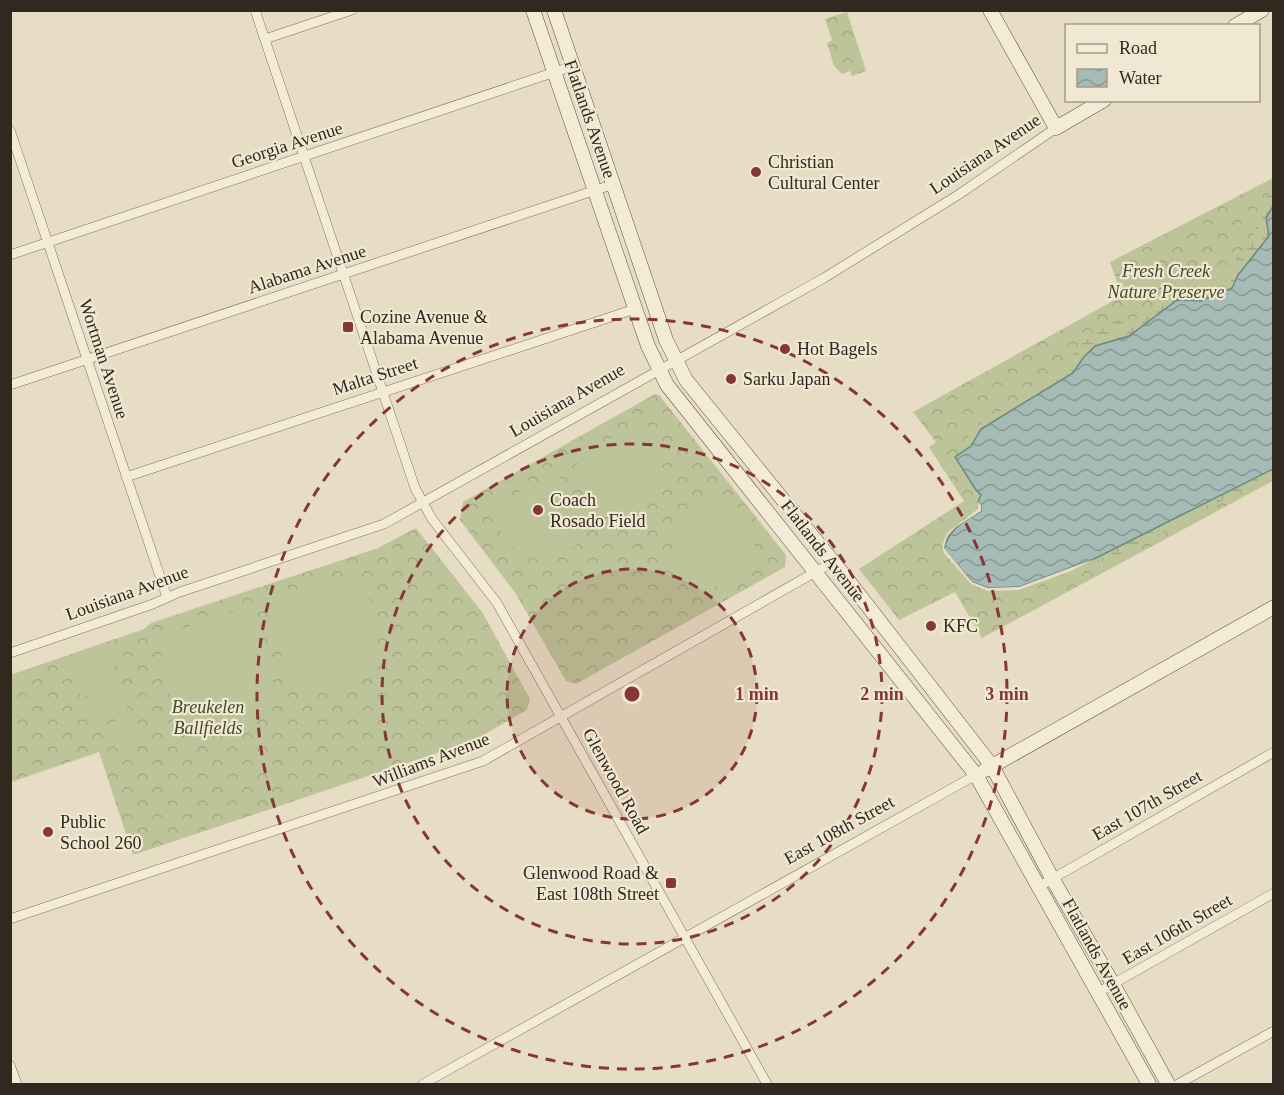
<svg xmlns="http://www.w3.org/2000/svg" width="1284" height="1095" font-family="'Times New Roman',serif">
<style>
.forest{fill:url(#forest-crowns)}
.wetland{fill:url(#wetland-marsh)}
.pitch{fill:#bec499}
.water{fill:url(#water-waves);stroke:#6d8882;stroke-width:1.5}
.pier{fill:#e7ddc4}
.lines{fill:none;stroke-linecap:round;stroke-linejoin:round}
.street-casing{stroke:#7f705c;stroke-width:10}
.secondary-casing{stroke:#615140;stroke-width:15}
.street{stroke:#f3ebd5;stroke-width:9}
.secondary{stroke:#f3ebd5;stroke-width:14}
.ring{fill:none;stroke:#863635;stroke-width:3;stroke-dasharray:10 8}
.poi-dot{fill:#863635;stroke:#f0e8d2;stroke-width:2}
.labels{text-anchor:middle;stroke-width:4.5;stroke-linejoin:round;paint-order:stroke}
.street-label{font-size:18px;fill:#31281f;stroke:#f0e8d2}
.poi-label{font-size:18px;fill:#31281f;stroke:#f0e8d2;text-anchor:start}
.park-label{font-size:18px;font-style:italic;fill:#414b28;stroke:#f0e8d2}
.centre{fill:#863635;stroke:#f0e8d2;stroke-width:3}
.ring-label{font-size:18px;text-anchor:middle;font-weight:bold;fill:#863635;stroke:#f0e8d2;stroke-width:4.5;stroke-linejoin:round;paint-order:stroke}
</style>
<defs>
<pattern id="forest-crowns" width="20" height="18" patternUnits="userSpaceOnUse" patternTransform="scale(1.5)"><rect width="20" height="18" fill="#bec499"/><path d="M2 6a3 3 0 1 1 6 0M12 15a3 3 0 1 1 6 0" fill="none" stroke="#a4a883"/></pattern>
<pattern id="wetland-marsh" width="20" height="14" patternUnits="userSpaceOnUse" patternTransform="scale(1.5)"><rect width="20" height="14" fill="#bec499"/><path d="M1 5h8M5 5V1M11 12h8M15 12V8" fill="none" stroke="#a4a883"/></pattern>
<pattern id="water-waves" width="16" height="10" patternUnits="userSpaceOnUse" patternTransform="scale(1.5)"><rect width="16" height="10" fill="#a5bbb5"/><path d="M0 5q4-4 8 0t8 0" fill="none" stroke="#879893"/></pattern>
</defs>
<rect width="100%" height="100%" fill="#e7ddc4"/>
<path class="forest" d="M847,12L866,71L852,76L850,71L842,74L834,66L827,43L832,40L825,19Z
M1273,178V481L982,638L955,592L899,620L859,569L964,501L929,447L936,442L913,412L1122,296L1110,262Z
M655,394L659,395L786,555L785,567L576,684L566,681L516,594L460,520L463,502Z
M416,528L482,612L530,699L527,710L473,741L133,855L99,752L11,782L10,675L144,629L151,623L378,548Z"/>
<path class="wetland" d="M1273,181V206L1266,218L1269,235L1238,274L1232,288L1201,301L1177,300L1129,336L1083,358L1073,373L981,429L971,446L967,440L971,430L1059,374L1081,344L1115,320L1139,318L1177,295L1199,293L1225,278L1237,258L1253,237L1260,214Z
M1273,469V474L1105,562L1094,559Z"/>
<path class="pitch" d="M632,426C684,454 666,520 607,517L575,459Z
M555,471L588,528C561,581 494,563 498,504Z
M713,500H725L761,556L706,592C658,571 662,514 713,500Z
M348,574C410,624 369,707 292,686L264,602Z
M249,607L276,691C225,754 143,711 165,634Z
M107,644L120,683L81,697L67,657Z
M121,689L128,711L94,722L87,700Z
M135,715L142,737L108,748L101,726Z"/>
<path class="water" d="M1273,206V469L1094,559L1019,587L988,588L972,582L944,549C949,528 964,522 981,511V505L978,502L981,495L976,490L955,457L971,446L981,429L1073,373L1083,358L1095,346L1129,336L1177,300L1201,301L1232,288L1238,275L1269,236L1266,218Z"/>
<path class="pier" d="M978,502L981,505V511L956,527L947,536L944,548L972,582L988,588L1019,587L1094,559L1071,571L1019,590L988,591L971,584L944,553L942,546L947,533L978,509Z"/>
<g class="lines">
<defs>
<path id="street" d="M255,10L415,488L432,519L497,603L767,1084
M265,39L352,10
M10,130L167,597
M10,255L573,66
M10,385L614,184
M126,477L635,309
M10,653L153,604L180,592L384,524L824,278L958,195L1056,128
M1038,887L1274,752
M10,919L483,761L833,562
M1097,993L1274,893
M10,1065L17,1084
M423,1084L976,775
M1178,1084L1274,1031"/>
<path id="secondary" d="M533,10L648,346L667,385L976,775L1149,1084
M554,10L666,340L686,380L843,574L992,766L1052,878L1113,984L1168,1084
M990,10L1056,128L1104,100
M1235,26L1262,10
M985,770L1274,607"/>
</defs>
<use href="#street" class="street-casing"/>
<use href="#secondary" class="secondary-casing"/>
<use href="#street" class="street"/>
<use href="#secondary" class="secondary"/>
</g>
<circle cx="632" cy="694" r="125" fill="#863635" fill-opacity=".12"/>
<g class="ring">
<circle cx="632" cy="694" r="125"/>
<circle cx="632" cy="694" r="250"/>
<circle cx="632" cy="694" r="375"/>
</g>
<g class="poi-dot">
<circle cx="756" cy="172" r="6"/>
<rect x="342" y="321" width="12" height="12" rx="3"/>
<circle cx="785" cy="349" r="6"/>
<circle cx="731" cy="379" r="6"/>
<circle cx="538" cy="510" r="6"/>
<circle cx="931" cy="626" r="6"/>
<circle cx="48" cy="832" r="6"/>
<rect x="665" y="877" width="12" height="12" rx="3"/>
</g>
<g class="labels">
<g class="street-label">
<text transform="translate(590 119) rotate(71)" y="6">Flatlands Avenue</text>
<text transform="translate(287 145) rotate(-18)" y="6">Georgia Avenue</text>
<text transform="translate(985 154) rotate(-34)" y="6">Louisiana Avenue</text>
<text transform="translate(307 269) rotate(-18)" y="6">Alabama Avenue</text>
<text transform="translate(104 359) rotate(72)" y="6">Wortman Avenue</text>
<text transform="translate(375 376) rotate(-18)" y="6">Malta Street</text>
<text transform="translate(567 400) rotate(-30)" y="6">Louisiana Avenue</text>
<text transform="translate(823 551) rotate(52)" y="6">Flatlands Avenue</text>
<text transform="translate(127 593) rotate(-20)" y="6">Louisiana Avenue</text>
<text transform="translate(431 760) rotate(-21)" y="6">Williams Avenue</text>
<text transform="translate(616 781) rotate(61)" y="6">Glenwood Road</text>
<text transform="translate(1147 805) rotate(-30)" y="6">East 107th Street</text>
<text transform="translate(839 830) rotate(-29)" y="6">East 108th Street</text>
<text transform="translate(1177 929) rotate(-30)" y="6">East 106th Street</text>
<text transform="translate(1097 954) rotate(61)" y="6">Flatlands Avenue</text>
</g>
<g class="poi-label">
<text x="768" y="168">Christian<tspan x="768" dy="21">Cultural Center</tspan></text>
<text x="360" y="323">Cozine Avenue &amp;<tspan x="360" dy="21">Alabama Avenue</tspan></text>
<text x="797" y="355">Hot Bagels</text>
<text x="743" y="385">Sarku Japan</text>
<text x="550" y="506">Coach<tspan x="550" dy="21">Rosado Field</tspan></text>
<text x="943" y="632">KFC</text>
<text x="60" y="828">Public<tspan x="60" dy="21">School 260</tspan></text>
<text x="659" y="879" text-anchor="end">Glenwood Road &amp;<tspan x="659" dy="21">East 108th Street</tspan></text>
</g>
<g class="park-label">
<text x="1166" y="277">Fresh Creek<tspan x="1166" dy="21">Nature Preserve</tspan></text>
<text x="208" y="713">Breukelen<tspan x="208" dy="21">Ballfields</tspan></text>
</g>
</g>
<circle cx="632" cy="694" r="9" class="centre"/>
<g class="ring-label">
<text x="757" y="700">1 min</text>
<text x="882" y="700">2 min</text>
<text x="1007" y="700">3 min</text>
</g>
<rect width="1284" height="1095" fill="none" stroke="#31281f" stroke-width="24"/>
<rect x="1065" y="24" width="195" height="78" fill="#f0e8d2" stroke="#a49b8a" stroke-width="1.5"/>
<rect x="1077" y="44" width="30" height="9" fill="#f3ebd5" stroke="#a49b8a" stroke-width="1.5"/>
<text x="1119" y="54" font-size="18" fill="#31281f">Road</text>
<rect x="1077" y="69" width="30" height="18" fill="url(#water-waves)" stroke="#a49b8a" stroke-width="1.5"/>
<text x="1119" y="84" font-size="18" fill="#31281f">Water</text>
</svg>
